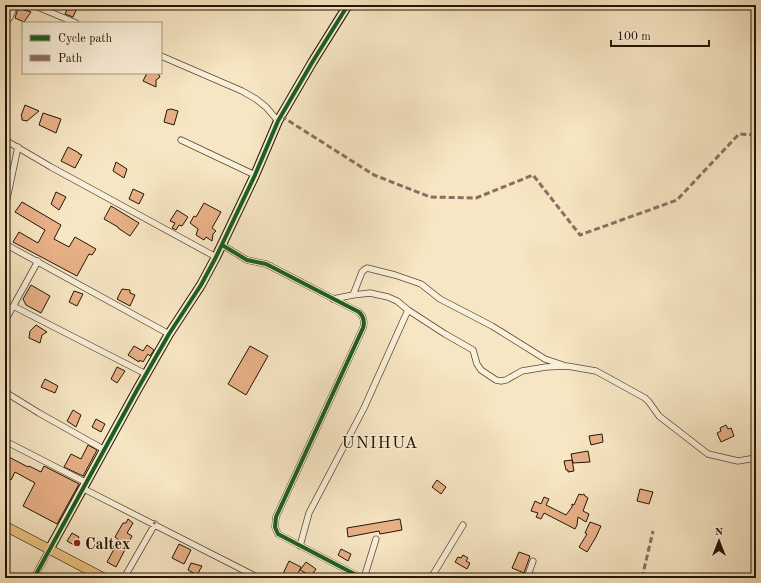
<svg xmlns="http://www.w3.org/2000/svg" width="761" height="583" font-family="'Old Standard TT',serif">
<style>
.building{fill:#e9b188;stroke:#221504}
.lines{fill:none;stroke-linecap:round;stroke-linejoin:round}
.lane-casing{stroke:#574934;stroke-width:4.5}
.street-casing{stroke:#574934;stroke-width:7}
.secondary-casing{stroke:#221504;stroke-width:10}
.primary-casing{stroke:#221504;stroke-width:10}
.lane{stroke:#faefd8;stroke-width:3}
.street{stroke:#faefd8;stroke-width:5.5}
.secondary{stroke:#faefd8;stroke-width:8}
.primary{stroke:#ecc382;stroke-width:9}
.quiet{stroke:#8d6e63;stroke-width:3;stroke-dasharray:6 3;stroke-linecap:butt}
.cycleway-casing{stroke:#faefd8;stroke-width:6}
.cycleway{stroke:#1b5e20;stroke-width:4}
.poi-dot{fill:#8f2418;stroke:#faefd8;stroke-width:1.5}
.labels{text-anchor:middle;stroke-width:3;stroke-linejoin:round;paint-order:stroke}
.poi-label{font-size:16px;font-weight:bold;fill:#221504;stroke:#faefd8;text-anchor:start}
.neighbourhood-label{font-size:17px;letter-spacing:1px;fill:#221504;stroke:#faefd8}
</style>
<rect width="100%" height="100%" fill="#f7e6c3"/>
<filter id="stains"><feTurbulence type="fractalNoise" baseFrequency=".005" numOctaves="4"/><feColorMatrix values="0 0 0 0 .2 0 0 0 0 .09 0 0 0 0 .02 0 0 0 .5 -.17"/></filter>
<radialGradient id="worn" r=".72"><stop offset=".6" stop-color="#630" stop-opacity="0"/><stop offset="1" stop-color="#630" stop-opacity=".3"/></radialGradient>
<path class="building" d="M69,5L77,8L73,17L65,14Z
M18,8L31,12L24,22L15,18Z
M147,73H158L160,77L156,80V87L143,81Z
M25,105L39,111L27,121L22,120V117L21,116Z
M171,109L178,111L174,125L164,122L167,110Z
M43,113L61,119L56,133L39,125Z
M68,147L79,153V154L82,155L75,168L61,161Z
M116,162L127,169L124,178L113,171Z
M133,189L144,194L139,204L129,199Z
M56,192L66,197L59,210L51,204Z
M22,202L61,225L54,239L69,247L75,237L96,249L92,255L89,254L77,276L13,242L19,232L38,243L45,230L15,212Z
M204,203L221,212L212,228L216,231L213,234L212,241L206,237L204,240L196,235L198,229L190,223L194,216L196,217Z
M111,206L139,223L130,236L118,228V227L104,219Z
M177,210L188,217L182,226L179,225L176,230L172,228L175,223L170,221Z
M31,285L50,296L41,313L26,305L23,299Z
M122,289L130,290V293L135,295L130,306L117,299Z
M74,291L83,294L77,306L69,302Z
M36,325L47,332L42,335L40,343L29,338L30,331Z
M147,345L154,350L150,356L148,354L143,362L140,360L139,362L128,355L134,346L143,351Z
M250,346L268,356L246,395L228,384Z
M117,367L125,371L117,383L111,379Z
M45,379L58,386L55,393L41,387Z
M73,410L81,415L76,427L67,421Z
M96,419L105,424L101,432L92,427Z
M726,425L728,429L731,428L734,436L721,442L717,433L721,431L720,428Z
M602,434L603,442L591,445L589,436Z
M88,445L97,450L83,476L64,467L71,454L81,459Z
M588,451L590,462L573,463L571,454Z
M5,455L28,467L29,466L41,472L44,466L79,484L57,524L23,506L35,483L15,472L11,480L5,477Z
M572,460L574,471L568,472V470H566L564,461Z
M437,480L446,487L441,494L432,487Z
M640,489L653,492L649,504L637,501Z
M579,494L582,495L584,494L585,496L588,498L583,511L589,514L586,522L578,517L577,525L575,529L544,513L541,519L536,517L538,513L531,511L535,501L541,504L544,497L549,499L546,505L566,515L572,507V504L574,505Z
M128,519L133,523L127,533L132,536L116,567L107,562L119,540L115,537L123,523H126Z
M400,519L402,530L380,534L379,531L348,537L347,528Z
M590,522L601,526L596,537L587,552L579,547L587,534L585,533Z
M72,533L79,537L74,545L67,541Z
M179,544L191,550L184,564L172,558Z
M341,549L351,554L348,561L338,555Z
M519,552L530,556L524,573L512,568Z
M463,555L468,558L466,561L470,563L467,569L455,562L458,557L461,558Z
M289,561L301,567L296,578H285L282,576Z
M306,562L316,569L311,576L300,570Z
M191,563L202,566L197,575L188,570Z"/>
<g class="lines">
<defs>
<path id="lane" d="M5,491L6,524"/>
<path id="street" d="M33,5L76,23
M5,23L10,17L15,5
M161,56L242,91L256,99L266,107L278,121
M5,140L51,167L216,257
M181,140L255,175
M5,208L18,147
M5,244L169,334
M222,245L247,260L266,264L270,266L359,312C364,317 365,322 363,328L276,517L275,527L278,534L362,578
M353,295L362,272L364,270L367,268L395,275L421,284L440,299L492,326L545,359L563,365
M333,299L353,295L370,293L388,297L397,301L408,310L445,334L473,350L477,364L481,370L496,380L501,381L506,380L522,371L546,367L567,366L596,371L645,398L649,402L659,416L708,454L738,461L756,458
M13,306L146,374
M5,321L38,261
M5,392L39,413L103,449
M5,441L85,482
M82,488L259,578
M300,546L309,513L364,408L408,310
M34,578L49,550
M124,578L155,524
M364,578L376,539
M431,578L463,525
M527,578L533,561"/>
<path id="secondary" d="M49,550L137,390L169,334L201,285L216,257L255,175L278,121L313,61L348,5"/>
<path id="primary" d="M5,526L104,578"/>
</defs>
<use href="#lane" class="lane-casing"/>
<use href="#street" class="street-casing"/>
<use href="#secondary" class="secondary-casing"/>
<use href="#primary" class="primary-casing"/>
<use href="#lane" class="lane"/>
<use href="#street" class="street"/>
<use href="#secondary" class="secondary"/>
<use href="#primary" class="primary"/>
<path class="quiet" d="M281,116L374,175L430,197L476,198L533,175L580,235L677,200L739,134L756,135
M154,522L155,524
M642,578L653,531"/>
<defs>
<path id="cycleway" d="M222,245L247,260L266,264L270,266L359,312C364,317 365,322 363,328L276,517L275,527L278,534L362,578
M34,578L137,390L169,334L201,285L216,257L255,175L278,121L313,61L348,5"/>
</defs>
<use href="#cycleway" class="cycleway-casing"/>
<use href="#cycleway" class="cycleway"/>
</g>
<circle class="poi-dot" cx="77" cy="543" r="4"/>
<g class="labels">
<g class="poi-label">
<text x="85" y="549">Caltex</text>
</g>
<g class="neighbourhood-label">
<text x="380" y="448">UNIHUA</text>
</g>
</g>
<rect width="761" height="583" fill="none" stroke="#f7e6c3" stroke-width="20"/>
<rect x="6" y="6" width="749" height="571" fill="none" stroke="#221504" stroke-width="2"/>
<rect x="10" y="10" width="741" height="563" fill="none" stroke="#221504"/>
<rect x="22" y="22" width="140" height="52" fill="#faefd8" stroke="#a49883"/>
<rect x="30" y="35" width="20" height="6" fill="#1b5e20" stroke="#a49883"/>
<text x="58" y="42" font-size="12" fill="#221504">Cycle path</text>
<rect x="30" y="55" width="20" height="6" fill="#8d6e63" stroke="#a49883"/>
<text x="58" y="62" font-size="12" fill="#221504">Path</text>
<g transform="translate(719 541)" stroke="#faefd8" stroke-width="3" paint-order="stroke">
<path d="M0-3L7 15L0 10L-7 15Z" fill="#221504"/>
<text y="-6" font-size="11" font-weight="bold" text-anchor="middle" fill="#221504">N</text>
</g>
<path d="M611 40v6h98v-6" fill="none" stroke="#221504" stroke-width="2"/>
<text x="617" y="40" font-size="12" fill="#221504" stroke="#faefd8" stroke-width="3" paint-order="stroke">100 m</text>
<rect width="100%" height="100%" filter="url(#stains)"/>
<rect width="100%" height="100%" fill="url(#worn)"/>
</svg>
